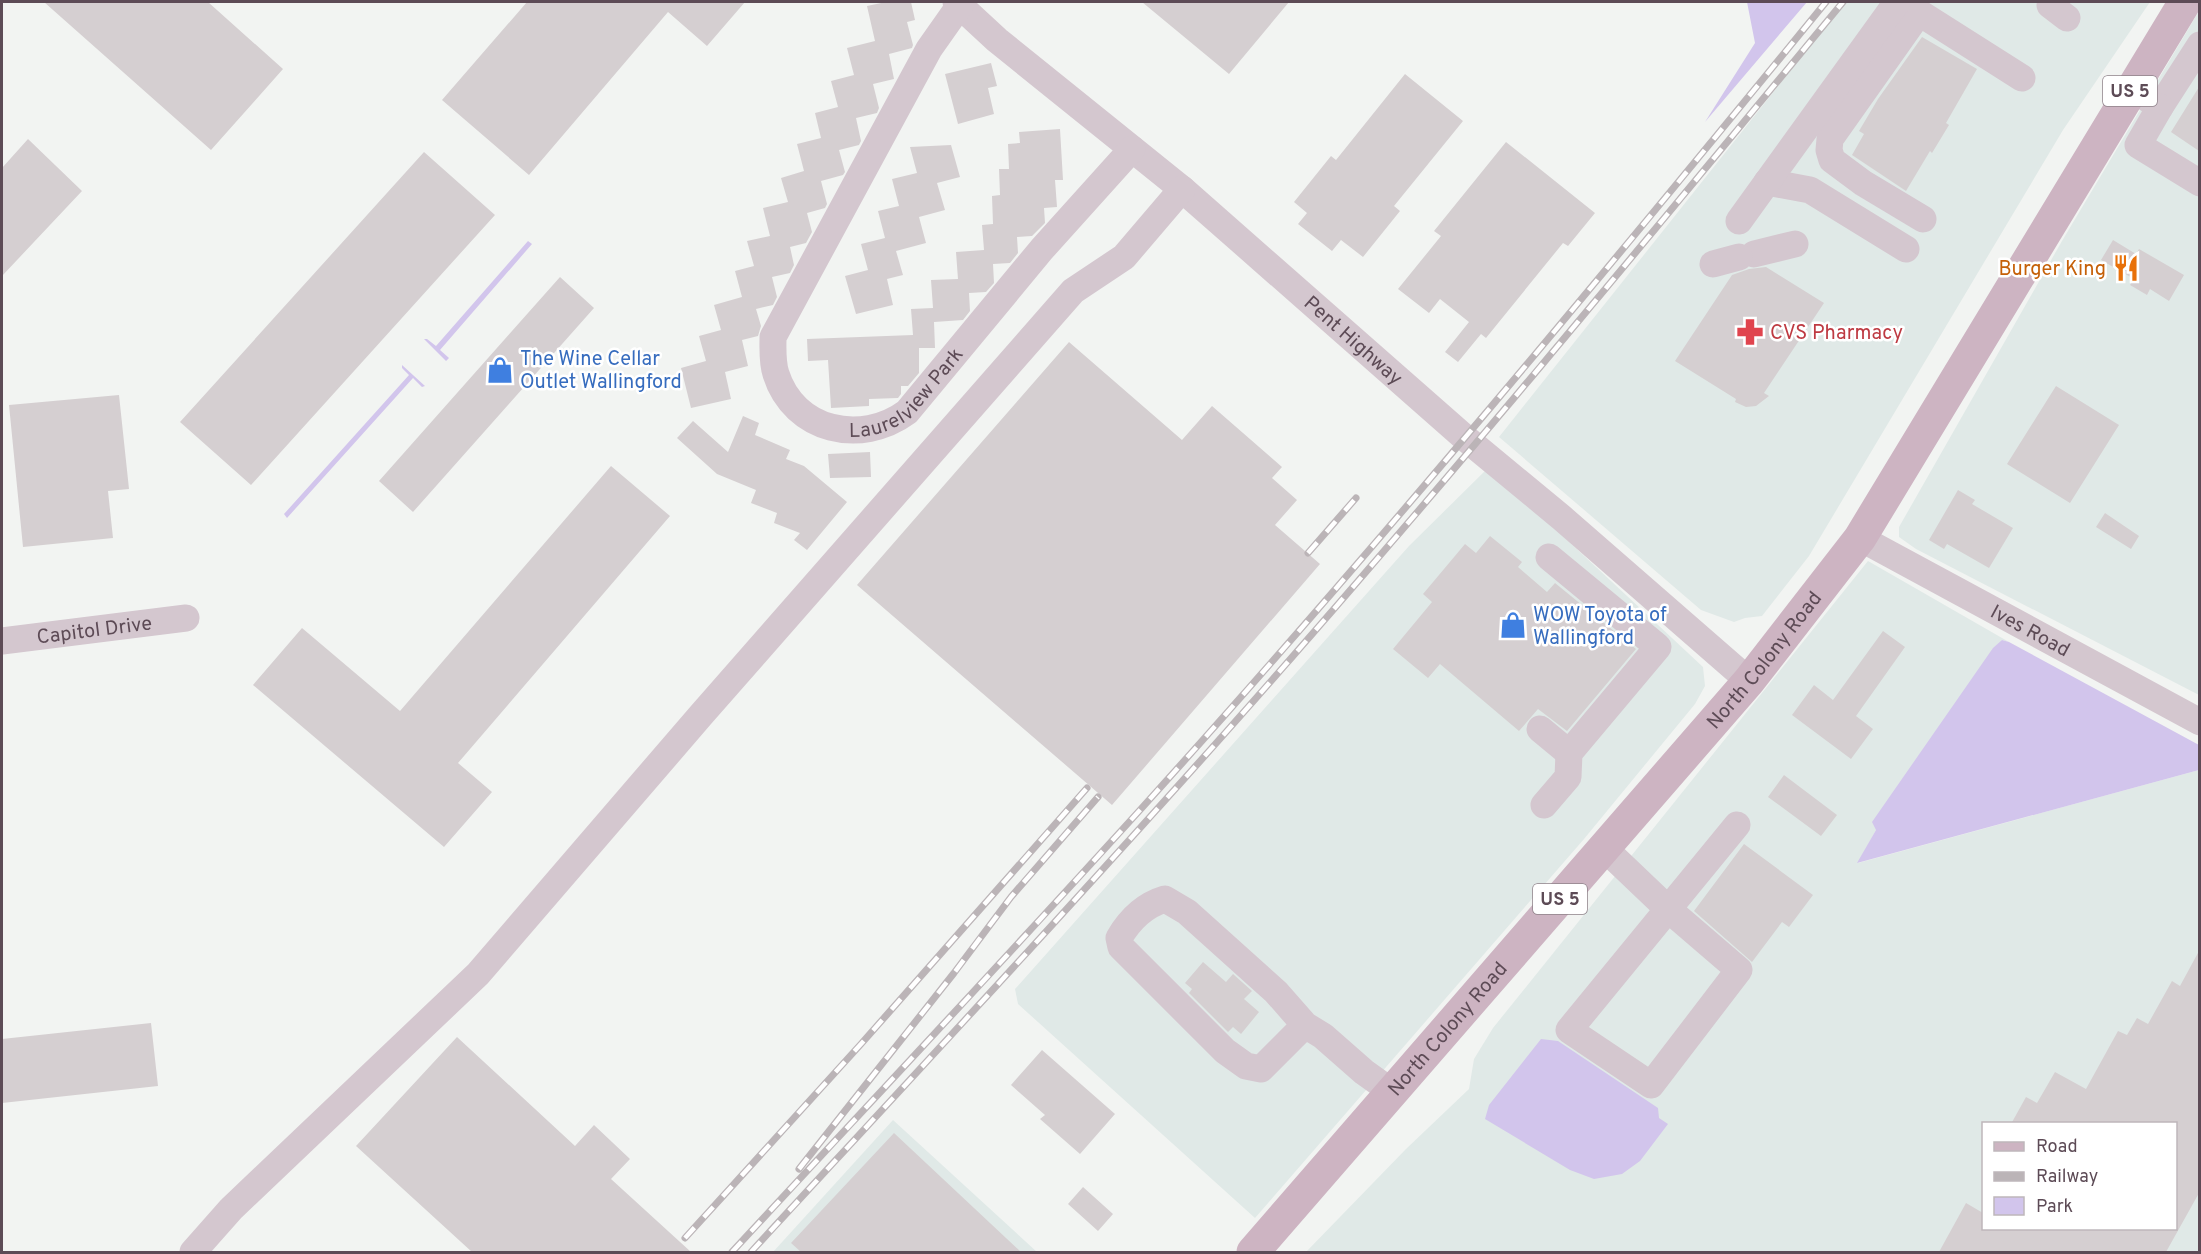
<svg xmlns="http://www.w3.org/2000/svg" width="2201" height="1254" font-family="Overpass,sans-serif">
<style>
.commercial{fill:#e0e9e7;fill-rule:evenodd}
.green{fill:#d2c5ec}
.building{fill:#d5cfd1}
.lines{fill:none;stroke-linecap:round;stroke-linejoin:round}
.minor{stroke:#d4c7cf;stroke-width:27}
.major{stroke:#cdb4c2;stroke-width:33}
.rail-casing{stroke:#bbb4b7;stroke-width:7}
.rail{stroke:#fff;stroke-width:4.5;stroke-dasharray:14;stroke-linecap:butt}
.labels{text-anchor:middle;stroke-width:5;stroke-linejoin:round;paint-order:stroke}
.shield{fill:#fff;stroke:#8e8189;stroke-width:1.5}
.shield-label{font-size:18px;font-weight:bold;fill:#5d4b56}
.food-label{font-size:20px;fill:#c56008;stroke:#fff;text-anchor:end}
.health-label{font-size:20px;fill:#be3a42;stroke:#fff;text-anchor:start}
.street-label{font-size:20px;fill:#5d4b56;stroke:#fff}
.shop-label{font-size:20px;fill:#366cbe;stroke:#fff;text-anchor:start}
</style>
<rect width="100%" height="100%" fill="#f2f4f2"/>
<path class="commercial" d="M1845,2H2150L2063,130L1809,556L1762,616L1745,618L1734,622L1701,610L1499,437Z
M2199,11V695L1916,549L1899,537V527L2062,241Z
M1489,467L1703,667L1705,686L1695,704L1584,839L1255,1218L1018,1004L1015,989L1409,546Z
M1868,561L2009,642L2002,640L1876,830L1858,863L2199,770V1252H1306L1406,1149L1469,1089L1474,1059L1493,1028ZM1984,1124H2176V1228H1984Z
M893,1120L1037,1252H773Z"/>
<path class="green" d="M1747,2H1807L1705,122L1755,43Z
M528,241L532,244L440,350L449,358L446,361L424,339H427L436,346Z
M402,365L425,386L422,387L413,378L287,518L284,514L409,375L402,368Z
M2002,640L2009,642L2199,745V770L1857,863L1876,830L1872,822L1993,648Z
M1541,1039L1558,1041L1658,1108L1659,1118L1668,1124L1640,1161L1622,1174L1594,1179L1570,1170L1485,1119L1489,1105Z"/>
<path class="building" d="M44,2H208L283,69L211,150Z
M527,2H745L707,46L668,12L529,175L442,100Z
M886,2H911L915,20L907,22L913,45L912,48L889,54L894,79L873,84L879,108L877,113L856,118L861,141L859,145L839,150L845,172L843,175L821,181L827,204L825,208L807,213L812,232L806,243L790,247L794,265L790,273L772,277L777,297L773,305L756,309L761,326L758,336L742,340L748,366L725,372L731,399L691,408L681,368L706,361L699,336L721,330L714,305L742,297L735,271L754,266L747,241L770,236L763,208L788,202L781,178L804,171L797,144L821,138L815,113L838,107L831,81L854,75L847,48L875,41L867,6Z
M1142,2H1289L1229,74Z
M1922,37L1977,69L1946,123L1949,125L1932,153L1930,151L1906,191L1852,155L1864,134L1859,131L1878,99Z
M991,63L997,86L988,88L994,114L958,124L945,74Z
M1405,74L1463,121L1394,206L1400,211L1363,257L1341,240L1332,251L1298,224L1307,213L1294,202L1331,156L1336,160Z
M2199,87V151L2171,132Z
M1060,129L1063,180H1055L1057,207L1044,208L1045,223L1032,236L1017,237L1018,253L1010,263L993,264L994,283L986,292L969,293L970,311L963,320L934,322L935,348H919V373L908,386H901V394L898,398L869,399V406L831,408L828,360L808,361L807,339L913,335L911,309L933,308L931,280L958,279L956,252L984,250L982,225L993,224L992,196L1000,195L999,169H1009L1008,144L1020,143L1019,132Z
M28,139L82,191L2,276V168Z
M1506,142L1595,213L1568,246L1563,243L1486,338L1481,334L1458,362L1445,352L1469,322L1440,299L1429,313L1398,289L1441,236L1434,231Z
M951,145L960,177L937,183L945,210L919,217L926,243L896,251L903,275L887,279L893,305L856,314L845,276L868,270L861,244L885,238L878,211L899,206L892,179L917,173L910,147Z
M424,152L495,215L251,485L180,422Z
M2113,240L2136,254L2139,249L2184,275L2169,301L2150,289L2147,295L2130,285L2134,279L2101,260Z
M1766,267L1824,303L1764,393L1769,396L1756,406L1746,407L1735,402L1736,399L1675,361L1732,275L1749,269Z
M560,277L594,308L413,512L379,481Z
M1069,342L1182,440L1212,406L1282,467L1272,478L1297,500L1275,525L1320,564L1112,805L857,585Z
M2056,386L2119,425L2070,503L2007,464Z
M119,395L129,489L108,491L113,538L23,547L9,405Z
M743,416L759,423L755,435L790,450L786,459L804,466L847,502L807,550L794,540L800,533L774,523L777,513L751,503L756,490L717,474L677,438L693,421L728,452Z
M870,452L871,477L830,478L828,454Z
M611,466L670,516L458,763L492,792L444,847L253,685L302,628L400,711Z
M1958,490L1975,500L1972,504L2013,528L1989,568L1947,544L1944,549L1929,540Z
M2105,513L2139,536L2131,549L2096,527Z
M1490,536L1522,562L1518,567L1547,592L1555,583L1636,649L1567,731L1538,709L1519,731L1440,664L1428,678L1393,649L1432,602L1423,594L1465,544L1476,553Z
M1883,631L1905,647L1856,716L1873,729L1851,759L1792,715L1814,685L1833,700Z
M1784,775L1837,815L1821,836L1768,797Z
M1744,844L1813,895L1789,927L1782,922L1752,962L1694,911Z
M2199,951V1193L2166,1252H1939L1966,1203L1983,1213V1228H2175V1124H2011L2026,1097L2037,1103L2055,1072L2086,1089L2118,1031L2127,1035L2137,1018L2148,1024L2172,981L2180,986Z
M1203,962L1226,982L1233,974L1252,991L1244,999L1259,1012L1241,1034L1233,1027L1228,1032L1189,993L1192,989L1185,983Z
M151,1023L158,1086L2,1103V1039Z
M457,1037L575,1146L594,1125L630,1159L611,1179L691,1252H472L356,1146Z
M1042,1050L1115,1114L1080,1154L1040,1119L1045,1115L1011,1085Z
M894,1133L1021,1252H801L791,1243Z
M1083,1187L1113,1214L1098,1231L1068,1204Z"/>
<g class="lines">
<g class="minor">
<path id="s1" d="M956,2L997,40L1182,189L1464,437L1562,518L1749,681"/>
<path d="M1904,3L2022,78"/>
<path id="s2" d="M960,5L929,49L773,337C773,349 772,362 776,374C794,431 861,446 907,412L1042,249L1132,149"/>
<path d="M2050,5L2067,18"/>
<path d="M1919,13L1830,139L1829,150L1832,160L1863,183L1923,219"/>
<path d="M2145,97L2160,107L2200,45"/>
<path d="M2160,107L2138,145L2200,183"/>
<path d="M1767,182L1810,190L1906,249"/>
<path d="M1739,221L1897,2"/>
<path d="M1754,254L1795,244"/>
<path d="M1713,264L1739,257"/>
<path id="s3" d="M1860,538L2200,722"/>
<path id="s4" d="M2,641L186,618"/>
<path d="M1540,729L1569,753"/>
<path d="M1544,805L1568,777L1569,753L1658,647L1549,557"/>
<path d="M1604,848L1668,909L1739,970L1651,1085L1569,1030L1737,825"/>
<path d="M1305,1025L1261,1069L1246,1066L1225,1051L1121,947L1119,938C1130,919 1145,905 1165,899L1187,912L1276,992L1305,1025L1323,1036L1364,1072L1392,1092"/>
<path d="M193,1252L231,1209L478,974L701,715L1073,291L1124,257L1182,189"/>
</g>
<path class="major" id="s5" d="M1253,1252L1749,681L1860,538L2185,2"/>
<defs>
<path id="rail" d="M1308,553L1356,498
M799,1169L954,973L1011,897L1098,797
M685,1238L861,1044L1087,788
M732,1252C868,1105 1005,959 1140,810C1377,548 1603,275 1826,2
M751,1252C928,1060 1107,868 1279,672C1472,452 1657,227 1843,2"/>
</defs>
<use href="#rail" class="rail-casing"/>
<use href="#rail" class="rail"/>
</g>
<defs>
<symbol id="restaurant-bare" viewBox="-9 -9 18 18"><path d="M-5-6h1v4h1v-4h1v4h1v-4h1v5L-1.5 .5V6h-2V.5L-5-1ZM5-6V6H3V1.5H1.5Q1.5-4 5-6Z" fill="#e8710a" stroke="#fff" stroke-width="2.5" paint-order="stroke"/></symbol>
<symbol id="pharmacy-bare" viewBox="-9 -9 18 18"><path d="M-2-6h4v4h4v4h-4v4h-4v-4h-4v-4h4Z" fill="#e0444e" stroke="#fff" stroke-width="2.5" paint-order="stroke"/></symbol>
<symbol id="shop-bare" viewBox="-9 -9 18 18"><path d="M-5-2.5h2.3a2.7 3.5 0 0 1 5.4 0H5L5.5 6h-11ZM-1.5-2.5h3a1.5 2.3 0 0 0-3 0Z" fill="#3f7fe0" stroke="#fff" stroke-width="2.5" paint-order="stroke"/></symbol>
</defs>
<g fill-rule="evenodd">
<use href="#restaurant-bare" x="2107" y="249" width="38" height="38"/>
<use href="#pharmacy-bare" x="1731" y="313" width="38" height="38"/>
<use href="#shop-bare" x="481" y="351" width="38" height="38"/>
<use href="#shop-bare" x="1494" y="606" width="38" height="38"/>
</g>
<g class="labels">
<g class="shield">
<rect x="2103" y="76" width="54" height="30" rx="4.5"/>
<rect x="1533" y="884" width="54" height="30" rx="4.5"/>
</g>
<g class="shield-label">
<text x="2130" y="97">US 5</text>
<text x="1560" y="905">US 5</text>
</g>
<g class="food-label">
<text x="2106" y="275">Burger King</text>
</g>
<g class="health-label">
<text x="1770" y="339">CVS Pharmacy</text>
</g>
<g class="street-label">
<text dy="7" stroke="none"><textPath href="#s1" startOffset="522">Pent Highway</textPath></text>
<text dy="7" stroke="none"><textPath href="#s2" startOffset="588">Laurelview Park</textPath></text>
<text dy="7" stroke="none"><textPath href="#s4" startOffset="93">Capitol Drive</textPath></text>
<text dy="7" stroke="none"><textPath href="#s3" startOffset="194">Ives Road</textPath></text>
<text dy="7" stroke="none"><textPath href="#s5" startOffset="782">North Colony Road</textPath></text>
<text dy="7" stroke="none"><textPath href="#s5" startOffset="296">North Colony Road</textPath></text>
</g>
<g class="shop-label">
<text x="520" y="365">The Wine Cellar<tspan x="520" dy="23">Outlet Wallingford</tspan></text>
<text x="1533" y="621">WOW Toyota of<tspan x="1533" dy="23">Wallingford</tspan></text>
</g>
</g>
<rect width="2201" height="1254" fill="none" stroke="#5d4b56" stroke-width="6"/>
<rect x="1982" y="1122" width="195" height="108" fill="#ffffff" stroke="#beb7bb" stroke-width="1.5"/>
<rect x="1994" y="1142" width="30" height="9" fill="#cdb4c2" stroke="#beb7bb" stroke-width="1.5"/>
<text x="2036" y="1152" font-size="18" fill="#5d4b56">Road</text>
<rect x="1994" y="1172" width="30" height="9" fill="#bbb4b7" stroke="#beb7bb" stroke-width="1.5"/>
<text x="2036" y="1182" font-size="18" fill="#5d4b56">Railway</text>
<rect x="1994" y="1197" width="30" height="18" fill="#d2c5ec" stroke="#beb7bb" stroke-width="1.5"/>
<text x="2036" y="1212" font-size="18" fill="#5d4b56">Park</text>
</svg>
